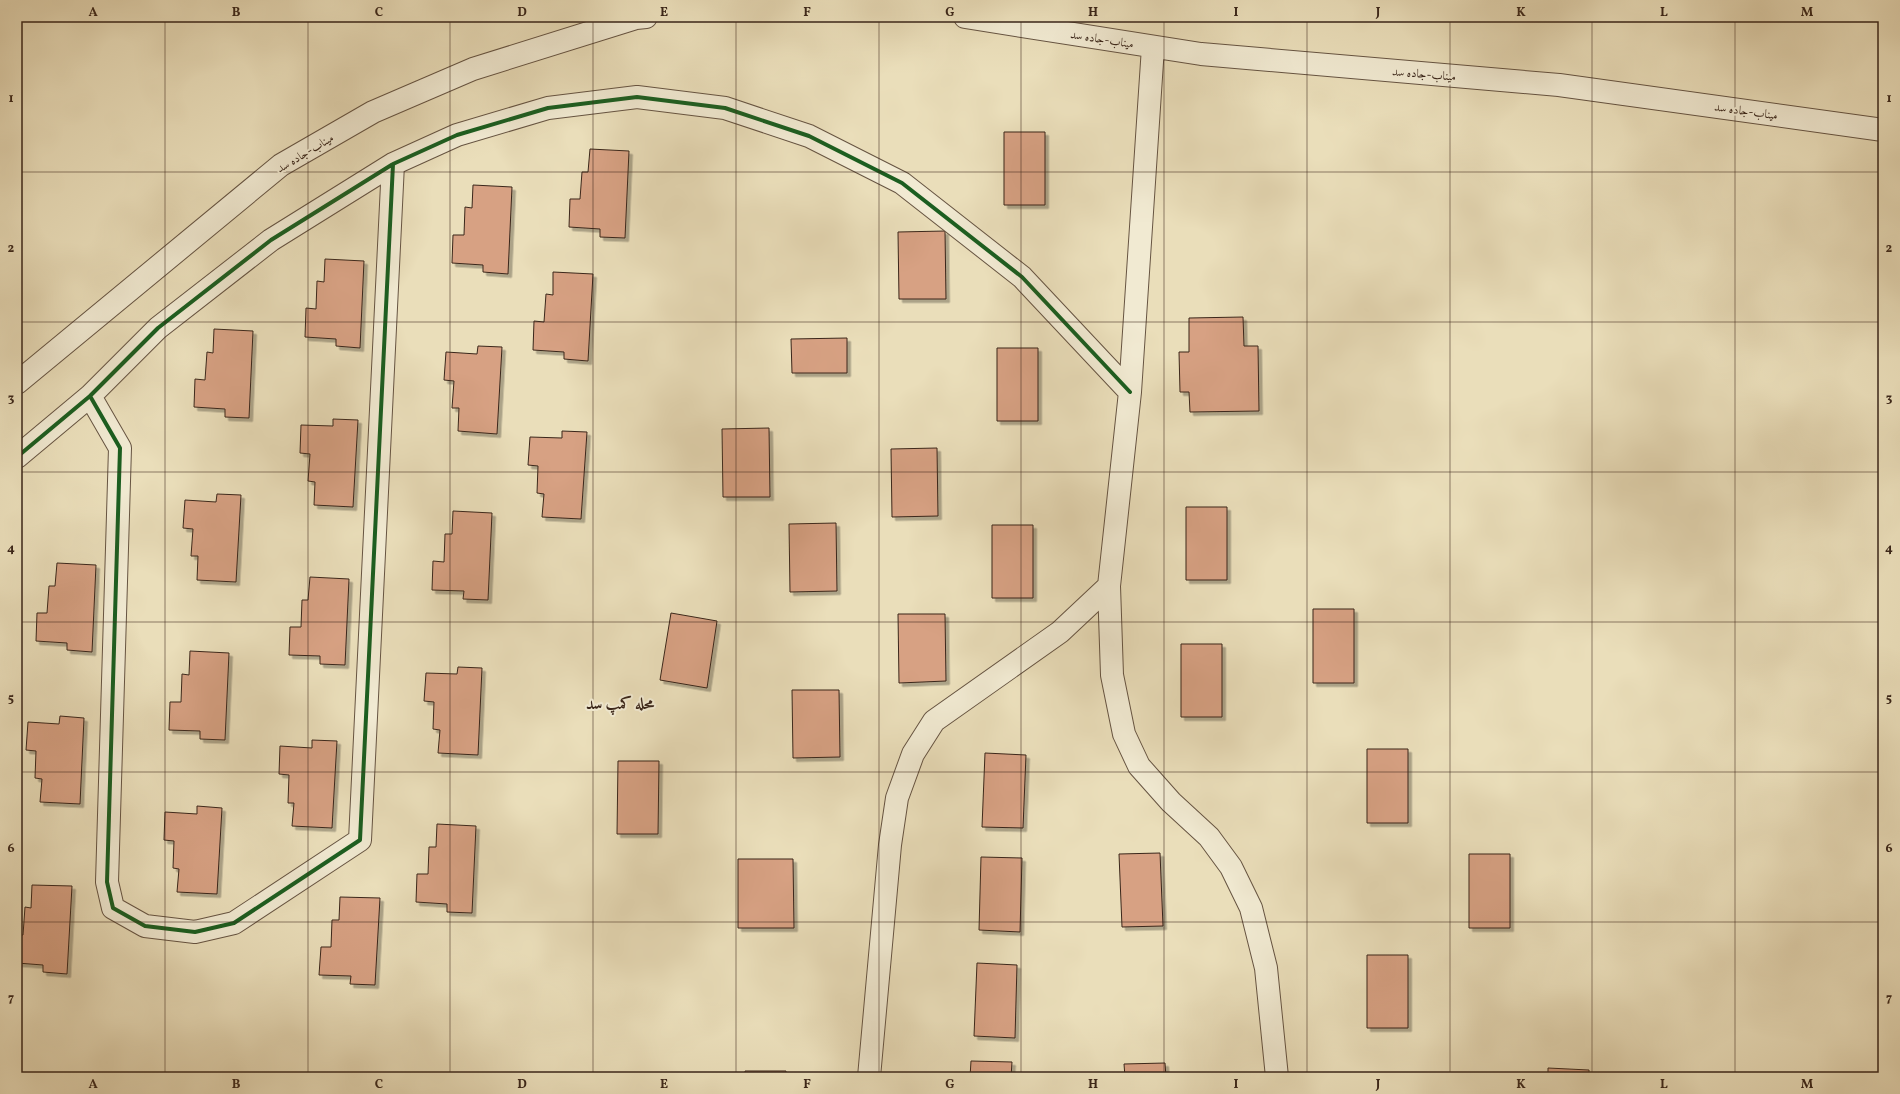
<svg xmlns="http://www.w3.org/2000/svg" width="1900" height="1094" font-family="Vollkorn,Amiri,serif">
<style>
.building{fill:#d7a183;stroke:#3a261a;filter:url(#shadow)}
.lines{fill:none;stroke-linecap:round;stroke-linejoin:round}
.minor-casing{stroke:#665442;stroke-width:24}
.minor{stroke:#f1ead2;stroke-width:22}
.cycleway-casing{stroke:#f1ead2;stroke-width:6}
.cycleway{stroke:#1b5e20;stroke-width:4}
.grid{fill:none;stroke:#3a261a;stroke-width:1;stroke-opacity:0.55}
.labels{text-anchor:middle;stroke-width:4;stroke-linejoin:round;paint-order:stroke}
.street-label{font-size:12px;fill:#3a261a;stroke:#f1ead2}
.district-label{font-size:16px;font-weight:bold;fill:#3a261a;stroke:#f1ead2}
.neatline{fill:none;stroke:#3a261a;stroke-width:1.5}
.grid-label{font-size:13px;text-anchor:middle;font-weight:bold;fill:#3a261a}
</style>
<defs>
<filter id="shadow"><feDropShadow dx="3.5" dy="3.5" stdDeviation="0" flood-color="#0004"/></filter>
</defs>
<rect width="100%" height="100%" fill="#eadeba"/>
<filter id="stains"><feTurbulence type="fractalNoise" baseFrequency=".005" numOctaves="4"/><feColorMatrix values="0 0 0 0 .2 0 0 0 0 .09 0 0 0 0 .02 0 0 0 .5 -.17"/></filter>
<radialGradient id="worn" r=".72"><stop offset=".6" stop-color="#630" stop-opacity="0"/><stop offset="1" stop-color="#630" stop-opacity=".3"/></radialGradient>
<path class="building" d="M1004,132H1045V205H1004Z
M590,149L629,151L625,238L600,237V229L569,227L570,199H580L582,172H588Z
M473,185L512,187L508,274L483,272V265L452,263L453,235H464L465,207L472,208Z
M945,231L946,299H899L898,232Z
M325,259L364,261L360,348L336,346V339L305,337L306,308L316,309L317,281L324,282Z
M553,272L593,274L588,361L564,359V352L533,350L534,321L544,322L546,294L553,295Z
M1243,317L1244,346H1258L1259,411L1190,412L1189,392H1180L1179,352H1189V318Z
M214,329L253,331L249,418L225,417V409L194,407L195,379L205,380L207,352L213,353Z
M847,338V373H792L791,339Z
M478,346L502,347L497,434L458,431L459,408H452L454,381L444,380L446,352L477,354Z
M997,348H1038V421H997Z
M333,419L358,420L353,507L314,505L315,482L308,481L310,454L300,453L301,425L333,426Z
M769,428L770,497H723L722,429Z
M562,431L587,432L581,519L542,517L544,494L537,493L538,466L528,465L530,437L562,438Z
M937,448L938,516L892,517L891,449Z
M217,494L241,495L236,582L197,580L198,556H191L193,529L183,528L185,500L216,502Z
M1186,507H1227V580H1186Z
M453,511L492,513L488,600L463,599L464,591L432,590L433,561L444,562L445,534H452Z
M836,523L837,591L790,592L789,524Z
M992,525H1033V598H992Z
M57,563L96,565L92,652L67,650V643L36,641L37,613H47L49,586H55Z
M310,577L349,579L345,665L320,664V656L289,655L290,627H301L302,600H308Z
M1313,609H1354V683H1313Z
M671,613L717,621L707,688L660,680Z
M898,614H945L946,681L899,683Z
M1181,644H1222V717H1181Z
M190,651L229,653L225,740L200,739V731L169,730L170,702H181L182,674L189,675Z
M458,667L482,668L478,755L438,753L440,730L433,729L434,702L424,701L426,673L457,674Z
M792,690H839L840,757L793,758Z
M60,716L84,718L80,804L40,802L42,779L35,778L36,751L26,750L28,722L59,724Z
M312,740L337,741L332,828L292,826L294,803H288L289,775L279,774L280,746L312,748Z
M1367,749H1408V823H1367Z
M985,753L1026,755L1023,828L982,827Z
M618,761H659L658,834H617Z
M197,806L222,808L217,894L177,892L179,869L173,868L174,841L164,840L165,812L197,814Z
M437,824L476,826L472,913L447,912V904L416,902L417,874H428L429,847H436Z
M1160,853L1163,926L1122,927L1119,854Z
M1469,854H1510V928H1469Z
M981,857L1022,858L1020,932L979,930Z
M738,859H793L794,928H738Z
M32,885L72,886L67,974L43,972V965L17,963V935H23L25,907L31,908Z
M340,897L380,898L375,985L350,984L351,976L319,975L321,947H331L332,920H339Z
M1367,955H1408V1028H1367Z
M977,963L1017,965L1015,1038L974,1036Z
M971,1061L1012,1062L1011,1077H970Z
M1165,1063L1166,1077H1125L1124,1064Z
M1548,1068L1589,1070V1077H1548Z
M745,1071H786V1077H745Z"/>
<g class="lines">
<defs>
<path id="minor" d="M965,17L1201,54L1559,85L1883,130
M1153,47L1130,392L1109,586L1112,675L1124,734L1139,766L1171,802L1209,837L1231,867L1251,908L1266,968L1277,1077
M17,383L281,165L373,112L473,69L636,18L646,17
M90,396L120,448L107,882L113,908L145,926L195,932L234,923L360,840L393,164
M17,457L90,396L158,328L271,240L393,164L457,135L548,108L637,97L725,108L809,136L902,183L1022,277L1130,392
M869,1077L890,845L897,798L913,754L934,721L1060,632L1109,586"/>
</defs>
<use href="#minor" class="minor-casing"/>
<use href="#minor" class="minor"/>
<defs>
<path id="cycleway" d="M90,396L120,448L107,882L113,908L145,926L195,932L234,923L360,840L393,164
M17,457L90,396L158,328L271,240L393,164L457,135L548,108L637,97L725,108L809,136L902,183L1022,277L1130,392"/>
</defs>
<use href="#cycleway" class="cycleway-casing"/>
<use href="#cycleway" class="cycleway"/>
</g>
<path class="grid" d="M165,17V1077M308,17V1077M450,17V1077M593,17V1077M736,17V1077M879,17V1077M1021,17V1077M1164,17V1077M1307,17V1077M1450,17V1077M1592,17V1077M1735,17V1077M17,172H1883M17,322H1883M17,472H1883M17,622H1883M17,772H1883M17,922H1883"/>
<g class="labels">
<g class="street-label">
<text transform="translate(1102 39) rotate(9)" y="4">میناب-جاده سد</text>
<text transform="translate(1424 74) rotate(5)" y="4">میناب-جاده سد</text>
<text transform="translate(1746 111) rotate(8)" y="4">میناب-جاده سد</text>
<text transform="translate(305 153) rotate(-31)" y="4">میناب-جاده سد</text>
</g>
<g class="district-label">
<text x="620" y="709">محله کمپ سد</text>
</g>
</g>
<rect width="1900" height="1094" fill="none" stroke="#eadeba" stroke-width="44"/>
<rect x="22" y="22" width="1856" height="1050" class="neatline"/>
<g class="grid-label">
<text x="93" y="16">A</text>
<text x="236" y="16">B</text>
<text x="379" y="16">C</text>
<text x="522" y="16">D</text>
<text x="664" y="16">E</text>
<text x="807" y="16">F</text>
<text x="950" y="16">G</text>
<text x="1093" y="16">H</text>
<text x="1236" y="16">I</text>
<text x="1378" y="16">J</text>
<text x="1521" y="16">K</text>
<text x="1664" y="16">L</text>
<text x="1807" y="16">M</text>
<text x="11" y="102">1</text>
<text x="1889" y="102">1</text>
<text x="11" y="252">2</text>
<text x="1889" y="252">2</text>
<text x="11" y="402">3</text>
<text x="1889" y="402">3</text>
<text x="11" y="552">4</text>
<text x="1889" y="552">4</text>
<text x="11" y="702">5</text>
<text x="1889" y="702">5</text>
<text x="11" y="852">6</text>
<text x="1889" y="852">6</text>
<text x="11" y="1002">7</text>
<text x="1889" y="1002">7</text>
<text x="93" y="1088">A</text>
<text x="236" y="1088">B</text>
<text x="379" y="1088">C</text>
<text x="522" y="1088">D</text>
<text x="664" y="1088">E</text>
<text x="807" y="1088">F</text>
<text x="950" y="1088">G</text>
<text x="1093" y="1088">H</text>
<text x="1236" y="1088">I</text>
<text x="1378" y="1088">J</text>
<text x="1521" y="1088">K</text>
<text x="1664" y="1088">L</text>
<text x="1807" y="1088">M</text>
</g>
<rect width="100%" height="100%" filter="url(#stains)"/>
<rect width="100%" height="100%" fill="url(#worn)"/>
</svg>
